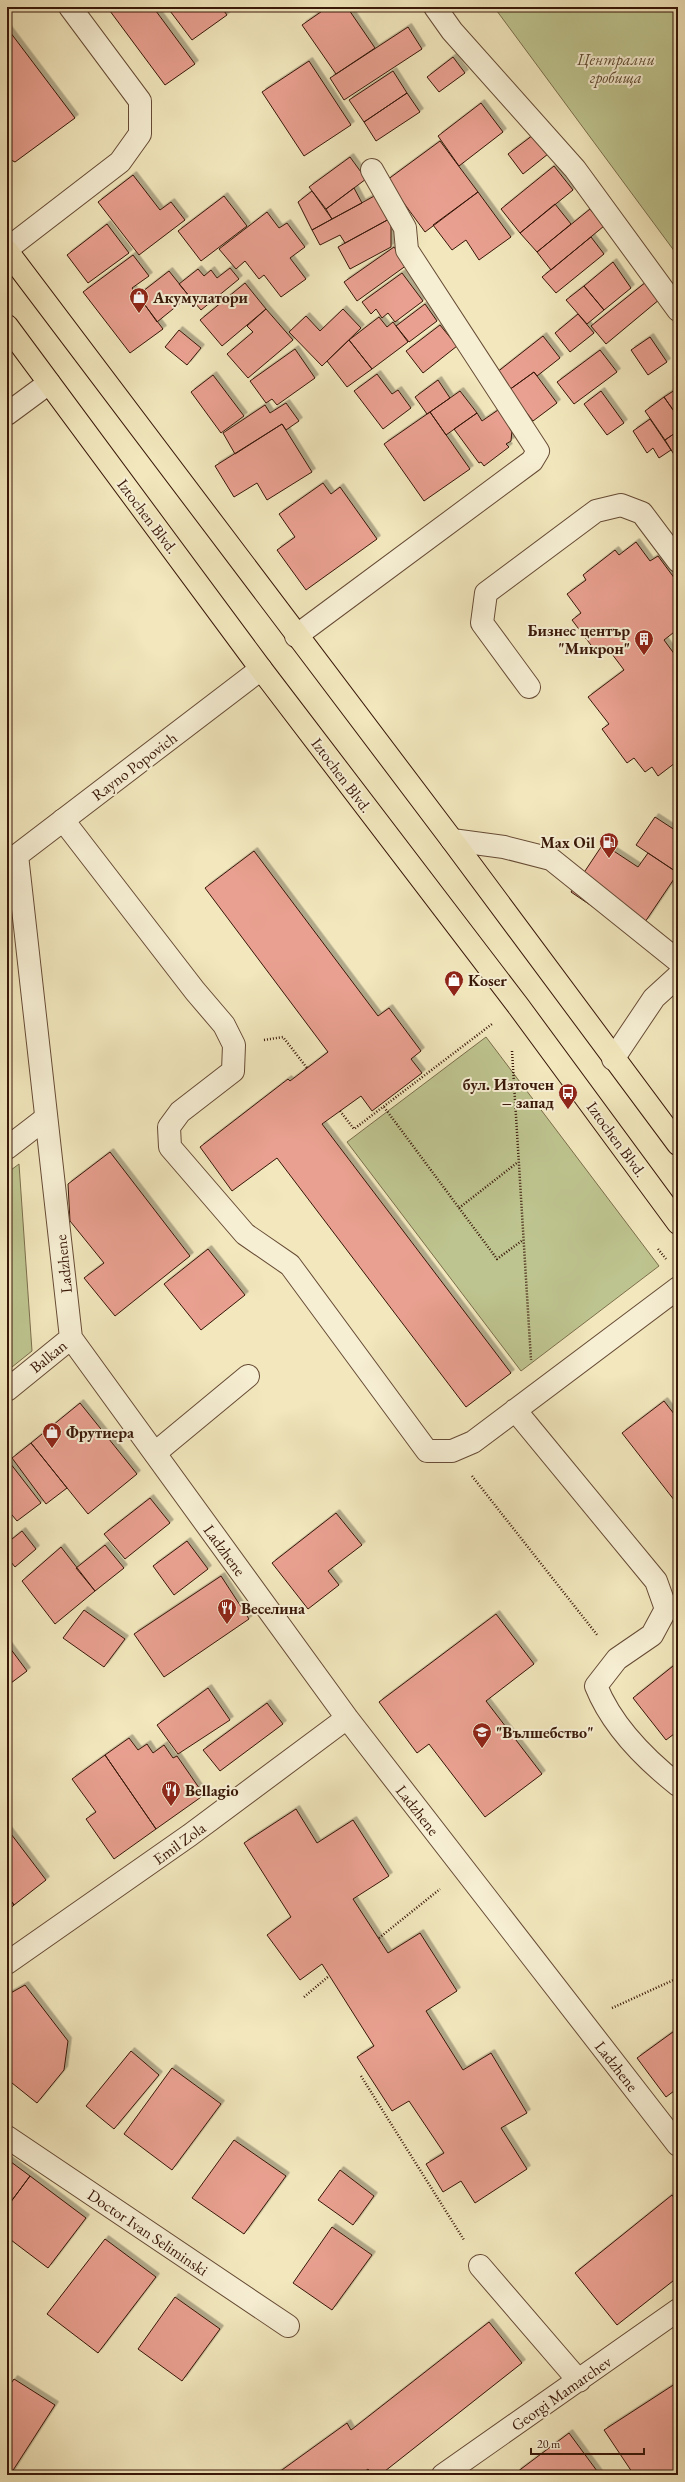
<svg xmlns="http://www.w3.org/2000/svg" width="685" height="2482" font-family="'EB Garamond',serif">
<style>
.green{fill:#bec48f;stroke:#7b6e4c}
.building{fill:#e9a090;stroke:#381708;filter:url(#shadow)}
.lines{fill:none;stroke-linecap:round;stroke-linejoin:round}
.service-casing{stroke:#664b35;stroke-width:24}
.minor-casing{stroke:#664b35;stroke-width:24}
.primary-casing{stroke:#381708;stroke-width:24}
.path{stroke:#381708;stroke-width:2.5;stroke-dasharray:1 2;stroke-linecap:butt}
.service{stroke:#f7efd4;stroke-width:22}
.minor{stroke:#f7efd4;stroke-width:22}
.primary{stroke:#f2e7bd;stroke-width:22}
.labels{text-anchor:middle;stroke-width:4;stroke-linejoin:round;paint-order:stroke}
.park-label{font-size:16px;font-style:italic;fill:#604b30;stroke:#f7efd4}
.poi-label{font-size:16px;font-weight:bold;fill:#381708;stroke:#f7efd4;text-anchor:start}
.street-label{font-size:16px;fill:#381708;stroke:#f7efd4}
</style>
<defs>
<filter id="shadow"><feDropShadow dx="3.5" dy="-3.5" stdDeviation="0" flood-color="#0004"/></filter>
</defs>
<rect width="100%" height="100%" fill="#f2e7bd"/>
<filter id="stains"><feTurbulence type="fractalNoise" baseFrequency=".005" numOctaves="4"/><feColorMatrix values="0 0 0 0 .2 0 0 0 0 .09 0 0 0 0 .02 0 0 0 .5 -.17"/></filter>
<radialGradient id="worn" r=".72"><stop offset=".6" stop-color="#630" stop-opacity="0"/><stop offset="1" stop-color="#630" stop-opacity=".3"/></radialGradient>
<path class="green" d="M494,7H678V256Z
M486,1037L659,1266L521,1371L347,1142Z
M19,1164L32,1351L7,1371V1173Z"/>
<path class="building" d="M107,7H153L195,64L165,85Z
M167,7H221L227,15L192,40Z
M328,7H347L375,48L336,74L302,25Z
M408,27L422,49L344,100L330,78Z
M7,28L75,118L15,162L7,158Z
M453,57L465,73L439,92L427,77Z
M309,61L351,125L304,156L262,92Z
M393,71L407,93L364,122L349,100Z
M407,93L420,112L376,141L364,122Z
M481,103L503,132L459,166L438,136Z
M533,135L548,154L523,174L508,154Z
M440,141L478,192L425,232L387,180Z
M350,157L366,179L326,209L309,187Z
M554,166L573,190L520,233L501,209Z
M133,175L160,210L171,202L185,220L139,255L98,202Z
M354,188L362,203L332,219L326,209Z
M312,191L332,219L312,230L298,202Z
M478,192L511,237L479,260L466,240L452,250L433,225Z
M378,194L391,218L345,243L340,235L320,245L312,230Z
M224,196L247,226L201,261L178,231Z
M555,204L571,224L537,252L520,233Z
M590,209L604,226L551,270L537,252Z
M267,212L279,228L287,223L305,247L290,258L306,279L281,297L264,275L259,279L245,261L236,269L219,249Z
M391,218V247L350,269L338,247Z
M107,224L129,253L88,283L67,255Z
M591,237L604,254L556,293L542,277Z
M394,247L407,265L357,301L344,282Z
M133,255L149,276L132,288L163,329L130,353L83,292Z
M613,262L631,288L604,310L584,286Z
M230,268L239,279L201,310L179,284L198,269L204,276L211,270L217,278Z
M169,271L189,296L157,322L138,295Z
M402,273L423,301L395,322L388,313L382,318L376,309L371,314L362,302Z
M646,282L660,299L606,344L591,326Z
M245,283L266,309L222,346L200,320Z
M584,286L604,310L587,324L566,300Z
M425,304L437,321L409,342L396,326Z
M266,309L293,340L248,378L227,354L253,332L247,326Z
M343,309L361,328L322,366L289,332L306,316L320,331Z
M578,314L594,333L570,352L555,333Z
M379,317L387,327L393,322L408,342L372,369L349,340Z
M440,325L457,346L423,373L406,351Z
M179,330L201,348L187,365L165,347Z
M543,336L560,358L537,376L534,372L509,390L496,373Z
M650,337L667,362L648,375L631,350Z
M349,340L372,369L347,387L327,361Z
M295,349L315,378L277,405L272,399L266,403L250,381Z
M600,350L617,372L574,404L557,382Z
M534,372L557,403L533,421L509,390Z
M377,374L392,394L398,390L411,408L383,429L354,391Z
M213,375L244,416L221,433L191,392Z
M438,380L450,398L427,414L415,397Z
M678,388V417L664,397Z
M460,391L477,413L446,435L430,412Z
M601,391L624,423L607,435L584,404Z
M664,397L678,417V431L665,440L645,411Z
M286,403L299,421L286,430L282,424L235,454L223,433L265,405L270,413Z
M498,410L512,430L511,441L506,444L509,447L484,466L481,462L479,463L454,429L477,413L482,421Z
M430,412L470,469L424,501L384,444Z
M650,419L671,450L659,458L653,448L647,453L633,431Z
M282,424L312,472L267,500L257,483L234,497L215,466Z
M678,431V461L665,440Z
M323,483L331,494L340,487L377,539L306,590L277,550L295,537L279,514Z
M636,542L650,561L658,556L678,583V592L675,594L678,598V629L664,640L678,659V767L675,763L658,776L652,767L645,772L634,758L627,763L602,729L609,724L588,697L624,670L606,646L597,653L572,620L581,613L567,594L586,580L583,575L615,550L619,555Z
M655,817L678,832V873L636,845Z
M603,844L638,867L648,853L678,873L645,922L599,911L571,892Z
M254,851L378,1016L389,1008L421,1051L411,1059L422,1073L372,1111L361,1096L322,1124L511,1373L466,1407L277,1158L232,1191L200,1147L288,1079L290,1081L328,1052L205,888Z
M110,1152L190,1256L115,1316L84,1278L104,1263L70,1221L68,1184Z
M208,1249L245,1295L201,1330L164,1284Z
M664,1401L678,1419V1505L622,1433Z
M80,1403L137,1474L88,1514L31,1443Z
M31,1443L67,1488L46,1504L12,1458Z
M10,1463L41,1503L17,1521L7,1509V1465Z
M150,1498L170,1523L125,1559L104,1534Z
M336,1513L362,1545L328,1571L339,1585L308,1609L272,1563Z
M22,1531L36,1549L15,1567L7,1557V1543Z
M187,1541L208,1569L174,1595L153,1566Z
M105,1545L124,1568L95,1591L76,1568Z
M61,1547L95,1591L55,1624L22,1581Z
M221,1576L249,1619L164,1677L134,1634Z
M84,1610L125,1639L104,1667L63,1638Z
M496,1614L534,1664L486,1701L542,1774L485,1817L429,1744L417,1753L379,1702Z
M7,1644L27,1671L7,1686Z
M678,1662V1731L666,1740L633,1698Z
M208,1688L230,1720L178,1754L157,1725Z
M267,1703L283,1724L220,1771L203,1750Z
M129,1738L138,1750L147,1744L153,1753L164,1745L173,1758L177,1756L204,1795L156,1829L105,1755Z
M105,1755L156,1829L114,1859L86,1819L96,1812L72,1779Z
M296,1809L317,1843L353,1820L389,1876L353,1899L388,1953L420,1933L457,1991L426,2011L463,2070L491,2053L527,2113L501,2128L527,2169L475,2203L461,2181L443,2192L426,2164L444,2153L409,2101L392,2111L357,2057L374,2046L322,1964L300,1980L267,1935L291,1917L244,1843Z
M8,1830L46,1880L14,1905L7,1895Z
M7,1895L14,1905L7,1911Z
M25,1985L68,2041L64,2070L37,2103L7,2079V1995Z
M677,2029L678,2088L666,2097L637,2058Z
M131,2051L159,2075L114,2129L86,2106Z
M172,2068L221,2104L172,2170L124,2134Z
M234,2140L286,2176L244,2234L192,2198Z
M7,2159L30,2176L7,2207Z
M340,2170L374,2196L353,2225L318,2200Z
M30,2176L86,2218L48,2268L7,2237V2207Z
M672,2195L678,2203V2277L617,2325L575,2273Z
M332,2227L372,2255L332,2310L293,2283Z
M105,2239L156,2277L98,2353L47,2314Z
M175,2297L220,2329L182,2381L138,2349Z
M489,2322L522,2363L380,2475H373L368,2469L360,2475H275L347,2423L351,2430Z
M14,2379L55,2405L10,2475H7V2389Z
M678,2382V2475H634L604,2430Z
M569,2433L600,2475H519L517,2472Z"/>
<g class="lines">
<defs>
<path id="service" d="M435,7L452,31L575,169L678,310
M7,249L120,162L140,134V101L70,7
M7,414L49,383
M296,636L532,461L538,451L407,250L405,228L372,170
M529,687L482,623L486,593L596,511L621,505L642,513L678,561
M63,820L195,991L224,1025L234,1045L233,1071L180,1112L169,1127L170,1147L245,1234L290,1265L427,1451H452L473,1442L678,1288
M452,840L504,847L551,859L678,961
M613,1059L654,998L678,976
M7,1148L46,1118
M515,1410L656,1581L666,1609L652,1635L617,1659L596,1686C612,1726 645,1759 678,1785
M155,1453L248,1376"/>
<path id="minor" d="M17,855L71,1338L347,1718L678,2145
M7,863L261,669
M7,1390L71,1338
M7,1963L190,1835L347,1718
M7,2137L288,2326
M480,2266L579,2381
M443,2475L678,2310"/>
<path id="primary" d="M7,251L452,840L678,1144
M7,326L261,669L519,1007L678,1223"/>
</defs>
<use href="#service" class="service-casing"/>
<use href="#minor" class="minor-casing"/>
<use href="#primary" class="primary-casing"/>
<path class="path" d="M264,1040L283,1037L307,1068
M512,1051L531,1360
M384,1107L497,1259L523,1240
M340,1111L354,1129L492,1024
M459,1208L518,1162
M658,1249L666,1259
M472,1476L598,1636
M379,1938L440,1889
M304,1997L329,1976
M612,2008L678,1978
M361,2076L464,2240"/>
<use href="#service" class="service"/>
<use href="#minor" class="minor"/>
<use href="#primary" class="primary"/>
</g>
<defs>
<symbol id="shop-pin" viewBox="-11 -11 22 30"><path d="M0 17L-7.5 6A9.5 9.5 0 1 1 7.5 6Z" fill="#8f2418" stroke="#f7efd4"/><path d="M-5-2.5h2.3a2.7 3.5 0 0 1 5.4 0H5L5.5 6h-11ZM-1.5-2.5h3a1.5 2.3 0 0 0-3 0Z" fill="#fff"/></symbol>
<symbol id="building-pin" viewBox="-11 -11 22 30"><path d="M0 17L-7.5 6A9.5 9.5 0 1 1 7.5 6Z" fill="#8f2418" stroke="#f7efd4"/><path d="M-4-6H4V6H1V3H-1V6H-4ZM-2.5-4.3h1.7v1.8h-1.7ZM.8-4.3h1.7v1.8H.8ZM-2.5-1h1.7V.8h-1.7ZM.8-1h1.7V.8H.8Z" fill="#fff"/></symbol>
<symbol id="fuel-pin" viewBox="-11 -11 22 30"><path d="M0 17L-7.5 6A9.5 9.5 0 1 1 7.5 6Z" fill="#8f2418" stroke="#f7efd4"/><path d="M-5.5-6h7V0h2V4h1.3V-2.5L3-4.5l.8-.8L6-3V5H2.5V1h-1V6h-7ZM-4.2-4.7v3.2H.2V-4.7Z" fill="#fff"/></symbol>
<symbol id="bus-pin" viewBox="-11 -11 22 30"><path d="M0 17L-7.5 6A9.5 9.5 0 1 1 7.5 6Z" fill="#8f2418" stroke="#f7efd4"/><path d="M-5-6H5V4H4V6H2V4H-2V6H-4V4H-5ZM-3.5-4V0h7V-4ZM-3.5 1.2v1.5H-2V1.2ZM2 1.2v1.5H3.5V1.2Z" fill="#fff"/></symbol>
<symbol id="restaurant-pin" viewBox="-11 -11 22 30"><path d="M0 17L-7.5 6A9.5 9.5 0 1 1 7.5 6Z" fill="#8f2418" stroke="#f7efd4"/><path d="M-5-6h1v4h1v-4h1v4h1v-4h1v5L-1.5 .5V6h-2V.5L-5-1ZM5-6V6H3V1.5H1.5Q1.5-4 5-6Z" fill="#fff"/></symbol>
<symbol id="school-pin" viewBox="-11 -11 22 30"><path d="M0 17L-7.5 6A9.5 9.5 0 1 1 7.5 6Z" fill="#8f2418" stroke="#f7efd4"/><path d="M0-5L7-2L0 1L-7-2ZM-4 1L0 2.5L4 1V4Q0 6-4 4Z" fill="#fff"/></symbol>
</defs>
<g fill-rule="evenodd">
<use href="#shop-pin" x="128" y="286" width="22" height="30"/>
<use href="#building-pin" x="633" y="628" width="22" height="30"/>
<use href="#fuel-pin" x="598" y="831" width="22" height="30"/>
<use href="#shop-pin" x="443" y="969" width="22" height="30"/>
<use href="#bus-pin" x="557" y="1082" width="22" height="30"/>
<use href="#shop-pin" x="41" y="1421" width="22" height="30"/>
<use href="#restaurant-pin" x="216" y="1597" width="22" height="30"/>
<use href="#school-pin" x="471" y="1721" width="22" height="30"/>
<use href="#restaurant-pin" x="160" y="1779" width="22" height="30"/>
</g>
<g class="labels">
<g class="park-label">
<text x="616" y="65">Централни<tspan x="616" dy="18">гробища</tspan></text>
</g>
<g class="poi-label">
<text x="153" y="303">Акумулатори</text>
<text x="630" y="636" text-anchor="end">Бизнес център<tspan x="630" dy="18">"Микрон"</tspan></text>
<text x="595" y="848" text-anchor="end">Max Oil</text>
<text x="468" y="986">Koser</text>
<text x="554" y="1090" text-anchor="end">бул. Източен<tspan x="554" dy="18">– запад</tspan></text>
<text x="66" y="1438">Фрутиера</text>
<text x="241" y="1614">Веселина</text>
<text x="496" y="1738">"Вълшебство"</text>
<text x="185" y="1796">Bellagio</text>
</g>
<g class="street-label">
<text transform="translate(148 516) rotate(53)" y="6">Iztochen Blvd.</text>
<text transform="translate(134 766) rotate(-37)" y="6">Rayno Popovich</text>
<text transform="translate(342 775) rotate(53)" y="6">Iztochen Blvd.</text>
<text transform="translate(617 1139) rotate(54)" y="6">Iztochen Blvd.</text>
<text transform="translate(63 1264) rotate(-96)" y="6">Ladzhene</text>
<text transform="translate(48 1356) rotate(-39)" y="6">Balkan</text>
<text transform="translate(225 1550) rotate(54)" y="6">Ladzhene</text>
<text transform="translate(418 1810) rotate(52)" y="6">Ladzhene</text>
<text transform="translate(179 1843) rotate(-36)" y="6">Emil Zola</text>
<text transform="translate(617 2066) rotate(52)" y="6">Ladzhene</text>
<text transform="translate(148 2232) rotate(34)" y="6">Doctor Ivan Seliminski</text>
<text transform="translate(561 2393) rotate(-35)" y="6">Georgi Mamarchev</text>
</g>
</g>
<rect width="685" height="2482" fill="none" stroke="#f2e7bd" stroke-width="24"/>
<rect x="8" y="8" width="669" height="2466" fill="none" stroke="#381708" stroke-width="2"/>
<rect x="12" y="12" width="661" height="2458" fill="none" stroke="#381708"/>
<path d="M531 2448v6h113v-6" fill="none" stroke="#381708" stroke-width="2"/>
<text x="537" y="2448" font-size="12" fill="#381708" stroke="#f7efd4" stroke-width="3" paint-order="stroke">20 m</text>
<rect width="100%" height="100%" filter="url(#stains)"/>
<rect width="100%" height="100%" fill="url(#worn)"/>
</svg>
